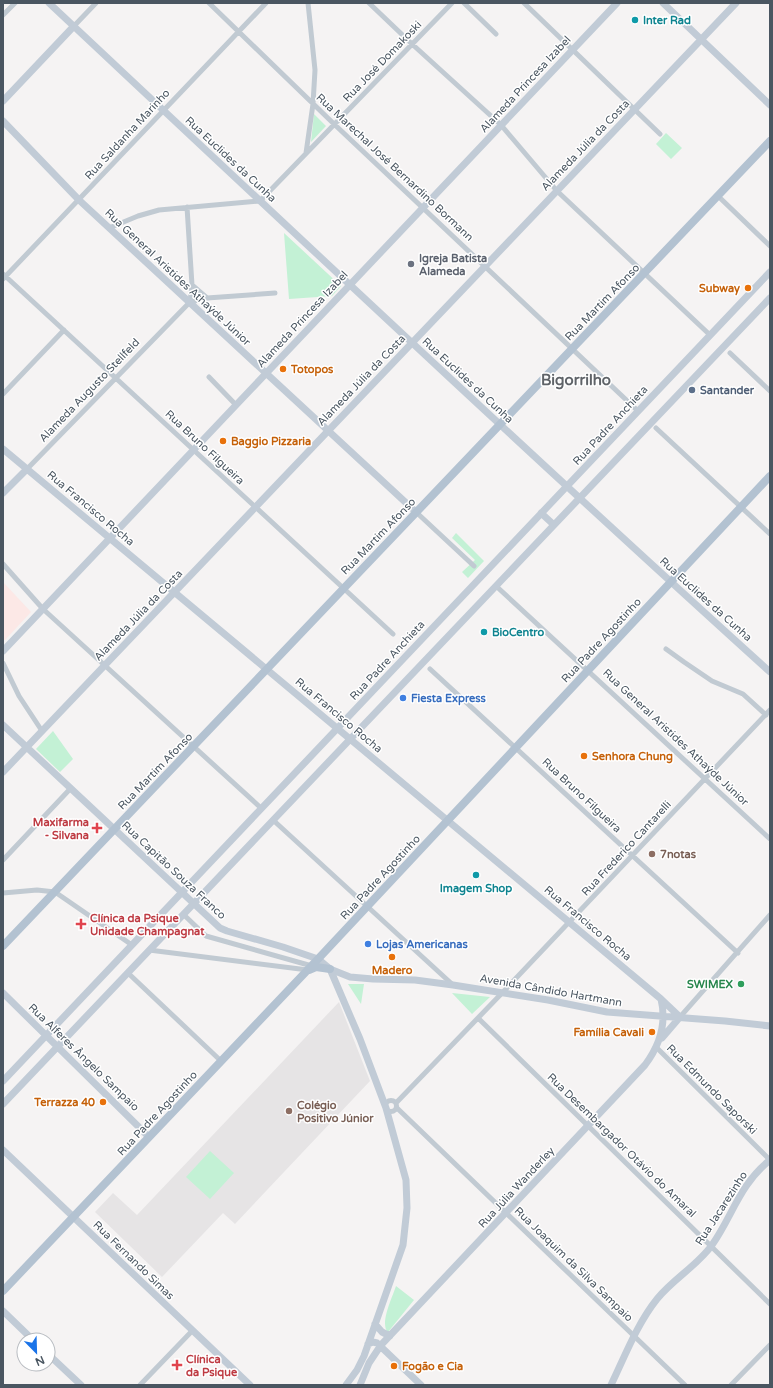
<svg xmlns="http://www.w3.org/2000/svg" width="773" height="1388" font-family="'Varela Round',sans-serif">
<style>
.education{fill:#e6e4e5}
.medical{fill:#fce8e6}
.green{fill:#c3f1d5}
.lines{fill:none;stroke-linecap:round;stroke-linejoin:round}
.street{stroke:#c1cad2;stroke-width:5}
.secondary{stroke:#c1cbd6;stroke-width:7}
.primary{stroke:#b3c2d1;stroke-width:8}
.culture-dot{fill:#0f9aa8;stroke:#fff;stroke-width:1.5}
.worship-dot{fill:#6b7280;stroke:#fff;stroke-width:1.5}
.food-dot{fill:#e8710a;stroke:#fff;stroke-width:1.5}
.service-dot{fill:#5c6f8a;stroke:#fff;stroke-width:1.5}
.shop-dot{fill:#3f7fe0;stroke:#fff;stroke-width:1.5}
.health-dot{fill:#e0444e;stroke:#fff;stroke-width:1.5}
.education-dot{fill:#8d6e63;stroke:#fff;stroke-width:1.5}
.leisure-dot{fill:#2e9e5b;stroke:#fff;stroke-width:1.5}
.labels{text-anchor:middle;stroke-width:3;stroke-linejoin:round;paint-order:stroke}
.culture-label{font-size:11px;font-weight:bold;fill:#0d838f;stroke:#fff;text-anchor:start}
.street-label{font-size:11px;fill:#4a5661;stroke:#fff}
.worship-label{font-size:11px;font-weight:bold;fill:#5b616d;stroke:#fff;text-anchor:start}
.food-label{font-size:11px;font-weight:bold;fill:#c56008;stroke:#fff;text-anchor:start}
.service-label{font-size:11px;font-weight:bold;fill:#4e5e75;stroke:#fff;text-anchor:start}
.shop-label{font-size:11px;font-weight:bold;fill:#366cbe;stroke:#fff;text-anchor:start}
.health-label{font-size:11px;font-weight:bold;fill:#be3a42;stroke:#fff;text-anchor:start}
.education-label{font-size:11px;font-weight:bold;fill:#785e54;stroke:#fff;text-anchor:start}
.leisure-label{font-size:11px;font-weight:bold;fill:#27864d;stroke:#fff;text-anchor:end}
.district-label{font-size:15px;font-weight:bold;fill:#5f6368;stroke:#fff}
</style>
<rect width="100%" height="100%" fill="#f5f3f3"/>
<path class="education" d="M339,1002L370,1081L235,1224L223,1213L162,1277L95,1212L113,1193L137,1215Z"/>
<path class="medical" d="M3,582L31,612L5,640H3Z"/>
<path class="green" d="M314,114L326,126L311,142Z
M666,133L682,148L671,159L656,144Z
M284,233L341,286L332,296L289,299Z
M456,533L484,561L468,578L462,572L475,560L452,538Z
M53,731L73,759L60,772L36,749Z
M348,984H364L361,1004Z
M452,993L490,997L472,1014Z
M210,1151L234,1173L210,1199L186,1177Z
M396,1286L414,1300L388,1332C379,1324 393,1296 396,1286Z"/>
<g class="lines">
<path class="street" d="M209,3L334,124L638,411
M369,3L412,44L501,125L557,191L710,335
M464,3L496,34
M524,3L660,134
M3,15L15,3
M74,26L96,3
M306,153L313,104L315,70L308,3
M718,196L770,246
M187,207L192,285L190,302
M109,228L138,216L159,210L260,201L452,3
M3,274L393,634
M3,279L266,3
M192,285L207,298
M190,302L207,298L275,293
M730,353L770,391
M209,377L236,405
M3,394L64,330
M656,428L770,534
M27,469L190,302
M416,512L474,566
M3,564L43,609L261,808
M496,586L770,839
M666,649L684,662L712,681L743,694L766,715
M3,663L19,696L42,731
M430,669L738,953
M273,820L453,985
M3,860L71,788
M3,893L37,890L55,892L132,945
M183,914L206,936L312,966
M149,950L308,970
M128,973L221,1061
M680,1017L770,915
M478,1018L770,1304
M657,1048L770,1160
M385.5 1106a5.5 5.5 0 1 1 11 0a5.5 5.5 0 1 1-11 0Z
M396,1103L503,992L770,710
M397,1108L685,1385
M140,1385L192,1331
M731,1385L770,1345"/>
<path class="secondary" d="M49,3C288,227 527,452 770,672
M663,3L770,105
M3,101L74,26
M3,121L79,200L416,512
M3,449L569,922L661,999L680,1017
M3,493L27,469
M541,513L554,525
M3,651L617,3
M3,725L220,928L227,931L283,947L318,959L330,969L360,1039L386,1108L406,1180L407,1208L403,1245L364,1356L357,1370L346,1385
M3,772L736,3
M330,969L350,977L373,979L415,980L453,985L548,1000L607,1012L725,1021L770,1026
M3,993L149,1137
M662,1038L680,1017
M3,1081L770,272
M3,1104L770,298
M3,1150L250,1385
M3,1311L33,1340
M375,1324L382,1332L390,1336
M368,1344L373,1342L377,1343L421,1385
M48,1354L81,1385
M360,1385L369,1363L381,1345L645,1065C660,1045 667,1024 661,999
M611,1385C625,1356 637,1324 657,1299C673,1279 698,1265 712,1245C733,1215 739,1185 770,1160"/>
<path class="primary" d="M3,946L770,141
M309,970L316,967L330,969
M3,1291L318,959L770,476"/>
</g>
<g class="culture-dot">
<circle cx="635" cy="20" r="4"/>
<circle cx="484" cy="632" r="4"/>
<circle cx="476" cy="875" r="4"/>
</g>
<circle class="worship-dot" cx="411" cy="264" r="4"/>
<g class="food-dot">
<circle cx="748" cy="288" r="4"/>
<circle cx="283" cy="369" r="4"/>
<circle cx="223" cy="441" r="4"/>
<circle cx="584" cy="756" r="4"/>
<circle cx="392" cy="957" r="4"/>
<circle cx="652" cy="1032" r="4"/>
<circle cx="103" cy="1102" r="4"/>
<circle cx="394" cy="1366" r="4"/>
</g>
<circle class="service-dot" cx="692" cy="390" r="4"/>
<g class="shop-dot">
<circle cx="403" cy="698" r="4"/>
<circle cx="368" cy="944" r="4"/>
</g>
<g class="health-dot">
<path d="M95 822h4v4h4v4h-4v4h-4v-4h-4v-4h4z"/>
<path d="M79 918h4v4h4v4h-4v4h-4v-4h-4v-4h4z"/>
<path d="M175 1359h4v4h4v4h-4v4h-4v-4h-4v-4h4z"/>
</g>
<g class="education-dot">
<circle cx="652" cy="854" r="4"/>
<circle cx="289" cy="1111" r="4"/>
</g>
<circle class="leisure-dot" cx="741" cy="984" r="4"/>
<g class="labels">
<g class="culture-label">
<text x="643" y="24">Inter Rad</text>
<text x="492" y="636">BioCentro</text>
<text x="476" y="892" text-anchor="middle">Imagem Shop</text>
</g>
<g class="street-label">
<text transform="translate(382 61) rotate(-46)" y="4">Rua José Domakoski</text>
<text transform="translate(525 84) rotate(-47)" y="4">Alameda Princesa Izabel</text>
<text transform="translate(127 134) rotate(-47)" y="4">Rua Saldanha Marinho</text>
<text transform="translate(585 145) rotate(-46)" y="4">Alameda Júlia da Costa</text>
<text transform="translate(231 159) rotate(43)" y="4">Rua Euclides da Cunha</text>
<text transform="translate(395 167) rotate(43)" y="4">Rua Marechal José Bernardino Bormann</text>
<text transform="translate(178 277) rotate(43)" y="4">Rua General Aristides Athaýde Júnior</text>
<text transform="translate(602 302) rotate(-46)" y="4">Rua Martim Afonso</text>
<text transform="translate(302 319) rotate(-47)" y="4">Alameda Princesa Izabel</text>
<text transform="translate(361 380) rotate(-46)" y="4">Alameda Júlia da Costa</text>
<text transform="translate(468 380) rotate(43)" y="4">Rua Euclides da Cunha</text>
<text transform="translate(89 390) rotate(-46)" y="4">Alameda Augusto Stellfeld</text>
<text transform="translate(610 425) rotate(-47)" y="4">Rua Padre Anchieta</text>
<text transform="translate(205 447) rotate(43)" y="4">Rua Bruno Filgueira</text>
<text transform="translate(91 508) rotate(40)" y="4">Rua Francisco Rocha</text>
<text transform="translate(378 536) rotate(-46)" y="4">Rua Martim Afonso</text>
<text transform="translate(706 599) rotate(42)" y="4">Rua Euclides da Cunha</text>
<text transform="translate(138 615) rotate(-46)" y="4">Alameda Júlia da Costa</text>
<text transform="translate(601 640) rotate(-47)" y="4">Rua Padre Agostinho</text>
<text transform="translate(387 660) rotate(-47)" y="4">Rua Padre Anchieta</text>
<text transform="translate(339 715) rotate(40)" y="4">Rua Francisco Rocha</text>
<text transform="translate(676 737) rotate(43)" y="4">Rua General Aristides Athaýde Júnior</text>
<text transform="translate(155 771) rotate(-46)" y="4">Rua Martim Afonso</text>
<text transform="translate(582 795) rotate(43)" y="4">Rua Bruno Filgueira</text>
<text transform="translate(626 848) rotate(-47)" y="4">Rua Frederico Cantarelli</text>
<text transform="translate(174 870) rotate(43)" y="4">Rua Capitão Souza Franco</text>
<text transform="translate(380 877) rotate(-47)" y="4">Rua Padre Agostinho</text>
<text transform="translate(588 923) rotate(40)" y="4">Rua Francisco Rocha</text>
<text transform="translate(551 990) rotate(10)" y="4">Avenida Cândido Hartmann</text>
<text transform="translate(84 1057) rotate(44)" y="4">Rua Alferes Ângelo Sampaio</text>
<text transform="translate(712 1089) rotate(45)" y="4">Rua Edmundo Saporski</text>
<text transform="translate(157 1113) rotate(-47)" y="4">Rua Padre Agostinho</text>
<text transform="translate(622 1145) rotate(44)" y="4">Rua Desembargador Otávio do Amaral</text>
<text transform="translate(516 1187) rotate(-47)" y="4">Rua Júlia Wanderley</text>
<text transform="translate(721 1208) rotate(-57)" y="4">Rua Jacarezinho</text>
<text transform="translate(134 1260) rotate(44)" y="4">Rua Fernando Simas</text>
<text transform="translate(574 1264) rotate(44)" y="4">Rua Joaquim da Silva Sampaio</text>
</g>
<g class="worship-label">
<text x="419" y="262">Igreja Batista<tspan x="419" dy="13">Alameda</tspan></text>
</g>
<g class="food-label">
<text x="740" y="292" text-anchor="end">Subway</text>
<text x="291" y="373">Totopos</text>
<text x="231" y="445">Baggio Pizzaria</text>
<text x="592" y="760">Senhora Chung</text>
<text x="392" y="974" text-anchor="middle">Madero</text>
<text x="644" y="1036" text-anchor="end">Família Cavali</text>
<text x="95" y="1106" text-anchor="end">Terrazza 40</text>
<text x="402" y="1370">Fogão e Cia</text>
</g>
<g class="service-label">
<text x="700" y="394">Santander</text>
</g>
<g class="shop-label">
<text x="411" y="702">Fiesta Express</text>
<text x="376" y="948">Lojas Americanas</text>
</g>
<g class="health-label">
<text x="89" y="826" text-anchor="end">Maxifarma<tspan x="89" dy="13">- Silvana</tspan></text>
<text x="90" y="922">Clínica da Psique<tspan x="90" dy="13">Unidade Champagnat</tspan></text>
<text x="186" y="1363">Clínica<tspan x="186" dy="13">da Psique</tspan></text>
</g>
<g class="education-label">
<text x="660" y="858">7notas</text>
<text x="297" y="1109">Colégio<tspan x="297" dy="13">Positivo Júnior</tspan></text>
</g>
<g class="leisure-label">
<text x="733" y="988">SWIMEX</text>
</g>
<g class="district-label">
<text x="576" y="385">Bigorrilho</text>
</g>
</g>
<rect width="773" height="1388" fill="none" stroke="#4a5661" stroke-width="8"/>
<g transform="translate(36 1352) rotate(157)"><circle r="19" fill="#ffffff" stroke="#b7bbc0"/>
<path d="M0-3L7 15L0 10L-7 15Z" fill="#1a73e8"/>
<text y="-6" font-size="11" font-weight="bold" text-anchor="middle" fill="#4a5661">N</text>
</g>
</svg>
